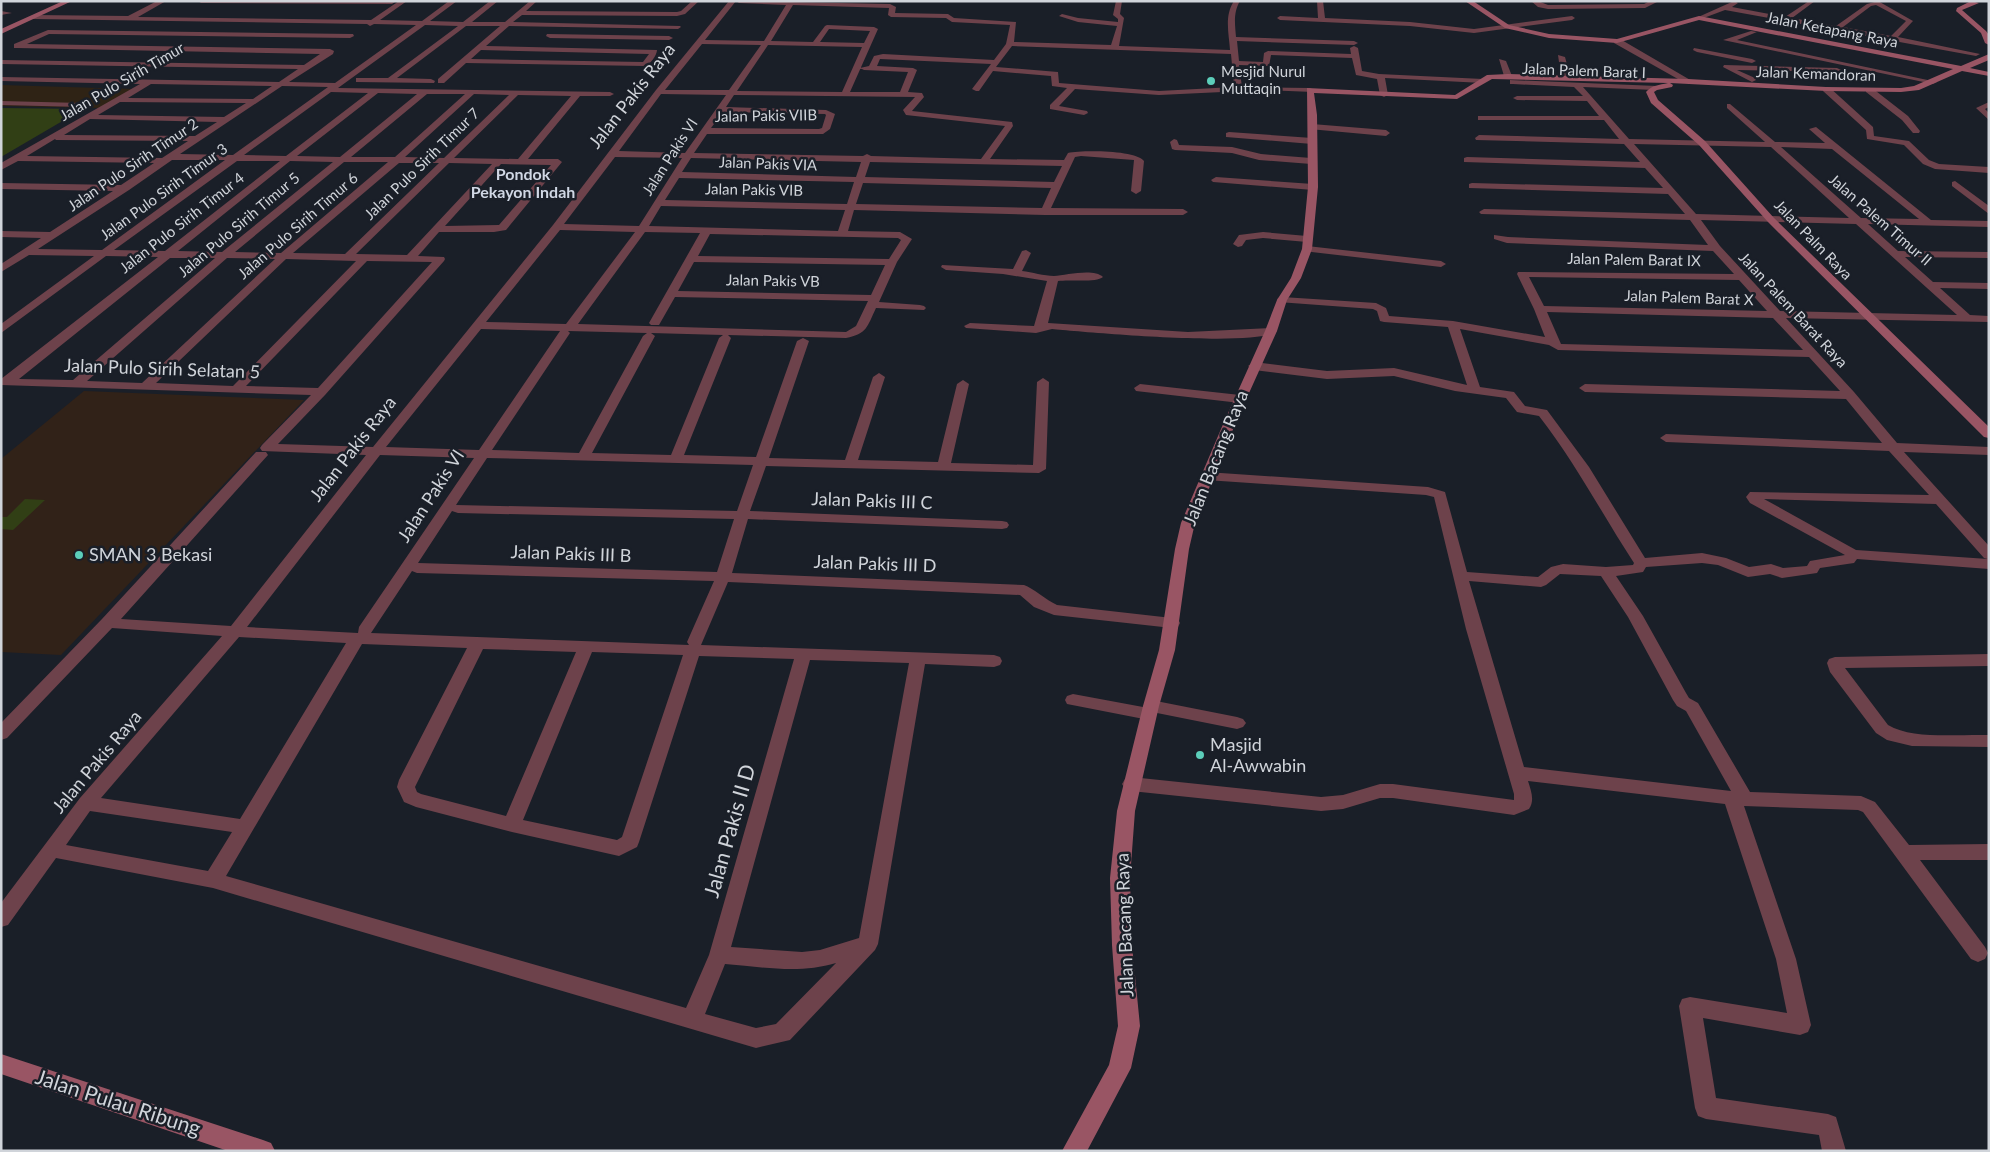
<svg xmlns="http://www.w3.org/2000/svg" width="1990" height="1152" font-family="Lato,sans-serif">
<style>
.commercial{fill:#2f2315}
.education{fill:#312218}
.green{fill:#313f15}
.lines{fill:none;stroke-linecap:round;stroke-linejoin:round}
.street{fill:#6d424b;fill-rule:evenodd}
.secondary{fill:#995564;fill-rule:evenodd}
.poi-dot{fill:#5cceba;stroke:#1a1f28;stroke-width:2}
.labels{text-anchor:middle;stroke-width:5;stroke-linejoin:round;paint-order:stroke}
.far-street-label{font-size:15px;fill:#d0d4da;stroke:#1a1f28}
.far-poi-label{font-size:15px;fill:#d0d4da;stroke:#1a1f28;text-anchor:start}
.far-neighbourhood-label{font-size:16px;font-weight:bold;fill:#d0d7e4;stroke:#1a1f28}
.street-label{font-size:18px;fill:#d0d4da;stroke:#1a1f28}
.poi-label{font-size:18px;fill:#d0d4da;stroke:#1a1f28;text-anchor:start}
.near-street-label{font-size:21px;fill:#d0d4da;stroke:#1a1f28}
</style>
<rect width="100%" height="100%" fill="#1a1f28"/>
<path class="commercial" d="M1,85L134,89L100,108L1,106Z"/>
<path class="education" d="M84,391L304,400L61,655L1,652V459Z"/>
<path class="green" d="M1,108L83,109L1,157Z
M25,499L45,500L13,530L1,529V517H7Z"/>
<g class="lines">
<path class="street" d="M157,1H166L138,17L371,20L399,1H407L380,20L422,21L449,1H457L430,21L463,22L490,1H498L472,22H505L530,1H537L526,11L677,12L681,11L692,1H699L685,14L677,16L522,15L513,22L680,26L681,27L678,29L509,26L486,46L657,50C657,55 650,65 645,66L466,63L444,83H438V79L500,26H466L397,78L431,79L435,81L434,83L356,82V78H388L458,26L425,25L338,88L610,92L614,94L610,96H580L528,159H558L562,162L506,230L494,232H439L418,256L444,257L445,259L444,261L325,395L278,444L373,447L553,225L656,90L729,1L890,4L896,7L895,13L948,14L954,18L1016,22L1014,42L1111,45L1117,26L1078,22L1059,16L1062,14L1078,18L1118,22V19L1113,15L1116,1H1122L1120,14L1124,18L1119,46L1230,50C1229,34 1224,16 1234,1H1240C1233,13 1235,24 1236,37L1354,41L1358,43L1354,45L1237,41L1239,61L1263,62L1264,53L1268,51L1351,54L1350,48L1354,46L1358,48L1362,71L1379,74L1483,79L1487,81L1483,83L1385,78L1388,95L1384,97L1380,95L1377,79L1356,75L1352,58L1271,55L1269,66L1239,65L1242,87L1310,88L1314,90L1313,92L1265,90L1159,95L1075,89L1059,106L1087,111L1088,113L1084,115L1050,109V105L1067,88L1052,86L1051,76L993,71L979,91H976L972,89L991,64L880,59L877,66L913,68L917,70L908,92L922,93L924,97L912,111L1012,122L1013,126L990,159L1064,160L1068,153C1082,150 1136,150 1144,161L1141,191L1136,194L1131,191L1134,160L1081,156L1075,157L1051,208L1183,209L1188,212L1183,215H1045L854,210L848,231L900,232L912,239L897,262L879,302L920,305L924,306L926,308L924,310L876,308C867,327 867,334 846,338L728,335L731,338L684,455L756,457L797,341L803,338L809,341L769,458L845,460L873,377L879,373L885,377L858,460L938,462L957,384L963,380L969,384L951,463L1033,465L1037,382L1043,378L1049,382L1046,469L1039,473L766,466L750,511L1002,521L1007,522L1009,525L1007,528L1002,529L748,519L732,573L1024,585C1033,588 1046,600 1057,605L1172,618L1178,619L1180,623L1178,627L1172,628L1054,615L1034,607L1020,595L728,582L701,645L994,655L1000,657L1002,661L1000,665L994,667L925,664L878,944L875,950L790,1040L756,1048L213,888L56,858L8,925L1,927V903L80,798L222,636L112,628L7,738L1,740V723L102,619L256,452H266L268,455L121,619L231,626L366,455L262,451L260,448L262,445L311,395L1,385V379L158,257L106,256L1,333V324L94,256L29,255L1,272V264L41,238L1,237V231L50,232L113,191L1,189V183L121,185L154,163L18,161L1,170V163L140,84L1,81V77L279,82L298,69L1,64V60L304,65L320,54L17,48H14V44L48,30L353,34L354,36L350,38L49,34L27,44L330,49L334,51L333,54L289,82L335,83L416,25L374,24L370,26L367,24L33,19L30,17L33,15L128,16ZM736,1L739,3L786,5L764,41L705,40ZM793,5L889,8L888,15L891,17L946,18L952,22L1010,25L1006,44L994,60L883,54L874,56L869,66L860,68L864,70L908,72L900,92H850L878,29L874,27L827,25L825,26L813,42L771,41ZM829,29L870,31L864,43L820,42ZM702,44L761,45L729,90H665ZM768,45L862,47L842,92L737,91ZM1012,46L1231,54L1234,87L1159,91L1059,83L1058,72L996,67ZM481,50L649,54L643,62L471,59ZM151,84L272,86L253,99L128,98ZM282,86L328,87L233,155L180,154ZM331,92L368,93L286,156L244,155ZM378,93L417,94L340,157L297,156ZM427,94H465L395,157H351ZM474,94L509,95L444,158L405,157ZM661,94L726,95L685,153L619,151ZM518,95L571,96L518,159L454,158ZM734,95L915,97L903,110L906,115L1005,126L981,159L871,156L867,154L863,156L694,153L707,134H823L830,129L835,114L826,110L726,107ZM120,102H121L246,103L224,117L98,115ZM723,112L825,114L826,115L822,128L819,129L711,128ZM90,119L217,122L195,136L64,135ZM55,139L56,140L188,141L162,158L27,156ZM615,157L682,158L639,226L564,224ZM691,158L861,162L856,177L682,172ZM172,160H225L102,250L38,249L129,190ZM237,161H280L165,251L114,250ZM290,161L333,162L222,252L178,251ZM344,162H388L281,253L235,252ZM870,162L1062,166L1054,182L865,177ZM399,163H439L345,254L293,253ZM449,163L492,164L407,255L356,254ZM501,164L551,165L499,225L445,226ZM679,178L854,182L847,204L665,200ZM863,183L1051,188L1042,208L856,204ZM661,206L845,210L838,231L649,226ZM560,230L635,232L566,324L486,322ZM645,232L700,233L649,323L651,325H659L675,297L868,301L856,326L846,332L578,324ZM710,234L898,238L901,240L889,259L698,256ZM170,258H215L73,380L19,379ZM227,258L275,259L142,383L87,381ZM286,259L356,261L233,386L156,383ZM367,261L432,262L318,388L246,386ZM694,262L885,265L871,295L678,291ZM481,329L560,331L479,450L386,447ZM568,331L647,333L643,336L579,453L492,450L570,333ZM651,333L723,335L719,338L671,455L592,453L655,336ZM380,455L474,458L359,627L358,633L247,627ZM487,458L753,465L737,511L456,505ZM452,511L458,513L734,519L717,572L418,563ZM412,571L417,573L714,581L687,642L689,645L371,633ZM239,637L346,643L240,819L101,798ZM362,644L467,648L399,780L397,787L404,802L416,807L512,832L619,856L637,847L639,842L699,656L794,659L709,955L686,1008L226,876ZM483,649L576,652L506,816L421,794L417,792L415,787ZM592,652L683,655L622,837L617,840L523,820ZM810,660L909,663L859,938L820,950L802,952L731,947ZM90,811L232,832L208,871L66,845ZM836,963L776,1024L756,1028L705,1014L725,964C763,967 800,974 836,963Z
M198,1H395V2L392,4L201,3Z
M1317,1H1323L1325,18L1410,22L1474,29L1572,16L1575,18L1572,20L1474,33L1410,26L1280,20L1277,18L1280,16L1318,18Z
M1531,1H1538L1548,5L1644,4L1650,1H1659L1645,8L1548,9L1538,7Z
M1734,1L1738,3L1732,7L1785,17L1809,1H1815L1792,18L1836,26L1867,4L1878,1L1913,21L1898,37L1980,54L1976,56L1725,10L1701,19L1696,18ZM1876,5L1906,21L1891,36L1843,27L1871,6Z
M1,11L12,13L1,15Z
M1751,31L1757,32L1737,40L1937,82L1933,84L1723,40Z
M547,34L669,36L673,38L669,40L550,38L546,36Z
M1614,39H1620L1692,81L1685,83L1614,43Z
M1694,48L1752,59L1756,61L1752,63L1697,52L1693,50Z
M1558,55L1565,57L1568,68L1576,78L1575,80H1569L1560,69Z
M1499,59L1506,61L1512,76L1511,78L1504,76Z
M1724,65L1837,68L1841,70L1837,72L1737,70L1755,78L1756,80L1752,82L1723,67Z
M1510,80L1657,86L1658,88L1654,90L1583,87L1629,139L1765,142L1727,108V104H1730L1775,142L1825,143L1809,129L1816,127L1931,220L1989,221V227L1868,224L1898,251L1989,252V258L1905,257L1933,282L1989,283V289L1940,288L1970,315L1989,316V322L1786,318L1854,392L1897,443L1989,447V455L1904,452L1989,546V569L1857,559L1854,563L1820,568L1817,573L1782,578L1770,574L1748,577L1718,565L1702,563L1646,567L1643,572L1616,576L1643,616L1686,693L1689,698L1698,703L1750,792L1861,796L1875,802L1909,845L1989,844V860H1920L1985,947L1988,953L1985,959L1978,962L1971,959L1863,812L1858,810L1744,806L1796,959L1811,1025L1808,1032L1800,1035L1703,1018L1716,1098L1828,1114L1836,1117L1846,1151H1822L1819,1135L1706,1119L1698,1116L1695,1108L1679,1006L1682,999L1690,997L1787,1013L1776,959L1725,804L1528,781C1531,791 1535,800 1529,809L1514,815L1393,798H1380L1343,809L1321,811L1131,791L1125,789L1122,784L1125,779L1131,777L1321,797L1343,795L1380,784H1393L1514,800V794L1466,629L1434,497L1426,495L1206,480L1199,476L1206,472L1428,487L1445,492L1467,572L1538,577L1551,567L1563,564L1606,567L1633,565L1634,563C1602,514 1575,462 1539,416L1517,412L1506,398L1455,391L1394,376L1327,379L1254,370L1248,366L1254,362L1327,371L1394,368L1467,385L1448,327L1384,322L1380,321L1377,311L1373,309L1278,302L1277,300L1278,298L1282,297L1376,303L1386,308L1389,316L1453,321L1545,337L1534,309L1517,274L1518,272L1734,274L1713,251L1507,243L1494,239V235L1508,237L1708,245L1690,220L1481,214L1479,212L1484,209L1685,214L1668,194L1469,188V184L1472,183L1663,188L1645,168L1464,162V158L1467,157L1640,162L1624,144L1476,140L1475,138L1479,135L1619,139L1604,120H1478V116H1599L1587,101L1517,100L1513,98L1517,96H1583L1574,87L1513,84H1510ZM1634,144L1771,147L1849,218L1696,214ZM1781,147L1832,149L1919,219L1861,218ZM1701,220L1856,224L1957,315L1780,311L1720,246ZM1529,277L1739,280L1767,311L1544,306ZM1547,312L1773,318L1803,350L1561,344ZM1460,329L1549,345L1558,350L1809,357L1840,391L1585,384L1579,388L1585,392L1846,399L1882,443L1666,434L1660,438L1666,442L1889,451L1929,495L1750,492L1746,497L1750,503L1845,555L1810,561L1807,566L1783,568L1771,564L1749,567L1726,558L1702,553L1645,558L1589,467L1547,410L1525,406L1514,392L1480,387ZM1764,499L1936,504L1984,558L1988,559L1856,550ZM1560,574L1601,576L1628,617L1673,700L1677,706L1686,711L1731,791L1524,767L1469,581L1541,587L1546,585Z
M1823,87H1829L1873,127L1874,136L1909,141L1929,160L1939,164L1989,167V173L1935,169L1923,164L1904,145L1867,139L1866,130L1823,91Z
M1866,88H1872L1908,116L1920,131L1919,133H1913L1902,120L1866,92Z
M1,101L82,103L86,105L82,107L1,105Z
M1989,102V107L1985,109L1989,113V120L1976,108Z
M1312,124L1386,130L1390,133L1386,136L1309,129V125Z
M1229,132L1312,138L1316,141L1312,144L1226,137V133Z
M1174,139L1177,140L1179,145L1232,147L1261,154L1311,158L1315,161L1311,164L1259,160L1232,153L1175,150L1172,149L1170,142Z
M1216,177L1313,184L1318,187L1313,190L1213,182L1211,180Z
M1955,181L1989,206V214L1952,186V182Z
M1263,232L1307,236L1312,239L1307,242L1263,238L1246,240L1242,246L1238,247L1233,244L1239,235Z
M1307,246L1441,261L1446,264L1441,267L1303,251V247Z
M1026,250L1031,253L1022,271C1032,272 1044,276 1054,276C1066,275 1094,268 1103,277C1096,283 1069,279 1058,281L1048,323L1188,332L1271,328L1277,331C1260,348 1084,332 1052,329L1036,333L966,328L964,326L970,323L1034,326L1047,281L1003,274L946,270L941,267L942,265L1013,269L1022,251Z
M1140,384L1240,395L1246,399L1240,403L1136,391L1134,388Z
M1989,654V666L1845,668L1888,725C1913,740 1959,734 1989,735V747L1912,746L1887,740L1876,733L1830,672L1827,663L1829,659L1835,657Z
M1073,694L1143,707L1145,702L1151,700L1237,717L1243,719L1246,723L1243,727L1237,729L1157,713L1155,718L1149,720L1067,704L1065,700L1067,696Z"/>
<path class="secondary" d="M63,1H72L1,34V29Z
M1465,1H1473L1509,25L1549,34L1617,39L1699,16L1961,66L1989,54V60L1970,68L1989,72V76L1962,71L1919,90L1901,92L1826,91L1670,83L1673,85L1672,87L1657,90L1654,92L1658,100L1705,141L1774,218L1989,427V438L1984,437L1768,222L1699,145L1651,103L1646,92C1652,85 1659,85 1668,83L1492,79L1457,99L1314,93L1317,115L1318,187L1312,249L1301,278L1287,300L1277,331L1236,422L1195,523L1189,549L1175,650L1159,706L1135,811L1130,878L1132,945L1140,1026L1131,1068L1087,1151H1062L1109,1065L1118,1026L1112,945L1110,878L1117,811L1143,706L1159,650L1175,549L1181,523L1224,422L1265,331L1277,300L1291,278L1302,249L1308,187L1307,88L1455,95L1487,75L1508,74L1688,79L1826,87L1901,88L1914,86L1953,69L1699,20L1617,43L1549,38L1505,28Z
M1971,1L1979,3L1962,10L1986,31L1989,35V45L1985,43L1981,33L1956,11L1957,8Z
M1,1054L263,1140L271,1143L275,1151H228L1,1074Z"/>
</g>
<g class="poi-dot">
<circle cx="1211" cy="81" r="5"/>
<circle cx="79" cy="555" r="5"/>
<circle cx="1200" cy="755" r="5"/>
</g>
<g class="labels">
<g class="far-street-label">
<text transform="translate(1832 30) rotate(11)" y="5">Jalan Ketapang Raya</text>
<text transform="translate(1584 71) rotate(2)" y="5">Jalan Palem Barat I</text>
<text transform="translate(1816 74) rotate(2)" y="5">Jalan Kemandoran</text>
<text transform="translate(122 82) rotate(-30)" y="5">Jalan Pulo Sirih Timur</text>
<text transform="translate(766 116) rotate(-1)" y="5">Jalan Pakis VIIB</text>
<text transform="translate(670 157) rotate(-57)" y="5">Jalan Pakis VI</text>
<text transform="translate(422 164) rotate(-44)" y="5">Jalan Pulo Sirih Timur 7</text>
<text transform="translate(768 164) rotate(2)" y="5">Jalan Pakis VIA</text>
<text transform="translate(133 165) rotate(-34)" y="5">Jalan Pulo Sirih Timur 2</text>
<text transform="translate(754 190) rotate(1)" y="5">Jalan Pakis VIB</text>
<text transform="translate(164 192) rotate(-36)" y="5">Jalan Pulo Sirih Timur 3</text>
<text transform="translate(1880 220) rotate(41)" y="5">Jalan Palem Timur II</text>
<text transform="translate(182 223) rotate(-38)" y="5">Jalan Pulo Sirih Timur 4</text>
<text transform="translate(239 225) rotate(-40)" y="5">Jalan Pulo Sirih Timur 5</text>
<text transform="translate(298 226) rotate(-41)" y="5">Jalan Pulo Sirih Timur 6</text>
<text transform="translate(1813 240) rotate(46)" y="5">Jalan Palm Raya</text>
<text transform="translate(1634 260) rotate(1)" y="5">Jalan Palem Barat IX</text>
<text transform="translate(773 281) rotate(1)" y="5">Jalan Pakis VB</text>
<text transform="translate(1689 298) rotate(2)" y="5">Jalan Palem Barat X</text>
<text transform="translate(1793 310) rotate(47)" y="5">Jalan Palem Barat Raya</text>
</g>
<g class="far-poi-label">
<text x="1221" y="77">Mesjid Nurul<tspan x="1221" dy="17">Muttaqin</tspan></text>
</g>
<g class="far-neighbourhood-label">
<text x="523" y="180">Pondok<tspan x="523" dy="18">Pekayon Indah</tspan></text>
</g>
<g class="street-label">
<text transform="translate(632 96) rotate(-52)" y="6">Jalan Pakis Raya</text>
<text transform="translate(162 369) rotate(2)" y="6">Jalan Pulo Sirih Selatan 5</text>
<text transform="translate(353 449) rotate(-52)" y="6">Jalan Pakis Raya</text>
<text transform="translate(1216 458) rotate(-68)" y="6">Jalan Bacang Raya</text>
<text transform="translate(431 496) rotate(-57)" y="6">Jalan Pakis VI</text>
<text transform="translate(872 501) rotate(2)" y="6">Jalan Pakis III C</text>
<text transform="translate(571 554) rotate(2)" y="6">Jalan Pakis III B</text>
<text transform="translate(875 564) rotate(2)" y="6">Jalan Pakis III D</text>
<text transform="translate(97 762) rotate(-50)" y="6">Jalan Pakis Raya</text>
<text transform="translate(1125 925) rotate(-92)" y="6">Jalan Bacang Raya</text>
</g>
<g class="poi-label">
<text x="89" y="561">SMAN 3 Bekasi</text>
<text x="1210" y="751">Masjid<tspan x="1210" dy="21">Al-Awwabin</tspan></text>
</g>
<g class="near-street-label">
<text transform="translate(730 831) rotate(-74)" y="7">Jalan Pakis II D</text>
<text transform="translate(118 1103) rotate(18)" y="7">Jalan Pulau Ribung</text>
</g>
</g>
<rect width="1990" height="1152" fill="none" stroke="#d0d4da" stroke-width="5"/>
</svg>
